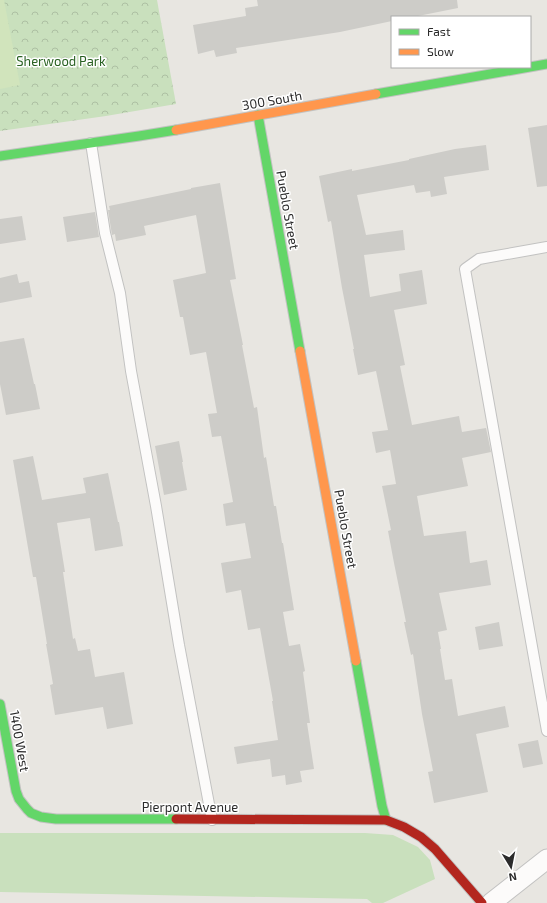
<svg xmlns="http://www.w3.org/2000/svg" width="547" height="903" font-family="'Exo 2',sans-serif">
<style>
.grass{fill:#c9e0bd}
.park{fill:url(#park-crowns)}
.pitch{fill:#d1e4bc}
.building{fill:#cdccc8}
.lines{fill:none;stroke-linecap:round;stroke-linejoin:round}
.lane-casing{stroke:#c2c2c1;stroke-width:12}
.street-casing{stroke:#c2c2c1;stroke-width:21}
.fast-casing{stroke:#c2c2c1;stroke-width:11}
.slow-casing{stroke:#c2c2c1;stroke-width:11}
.jam-casing{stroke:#c2c2c1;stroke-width:11}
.lane{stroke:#fcfbfa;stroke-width:10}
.street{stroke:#fcfbfa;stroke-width:19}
.fast{stroke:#63d668;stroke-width:9}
.slow{stroke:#ff974d;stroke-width:9}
.jam{stroke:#b3261e;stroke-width:9}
.labels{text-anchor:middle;stroke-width:3;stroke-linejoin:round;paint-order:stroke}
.park-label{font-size:13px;fill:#296122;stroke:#fff}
.street-label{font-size:13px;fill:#2b2b2b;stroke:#fff}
</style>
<defs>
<pattern id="park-crowns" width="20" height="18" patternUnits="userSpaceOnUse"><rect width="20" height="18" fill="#c9e0bd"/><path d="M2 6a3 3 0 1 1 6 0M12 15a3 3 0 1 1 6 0" fill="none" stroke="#adc0a3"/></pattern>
</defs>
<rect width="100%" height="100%" fill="#e8e6e1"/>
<path class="grass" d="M0,833H365L393,835L418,847L430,860L435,879L383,903H372L367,899L0,892Z"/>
<path class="park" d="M0,0H157L176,104L106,116L0,131Z"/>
<path class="pitch" d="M0,0H4L20,85L0,89Z"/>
<path class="building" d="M257,0H457L458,8L413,17H392V21L340,32L236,48L237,53L216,57L214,50L198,54L193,25L246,16L245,8L258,6Z
M547,125V186L537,187L528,128Z
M486,145L489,170L444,177L447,194L431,197L430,191L416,193L414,185L357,195L366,235L403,230L405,250L364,255L370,297L401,291L399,274L422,270L427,304L394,310L405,365L400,366L412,425L459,416L462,432L486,428L491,452L462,458L468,486L417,496L424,536L466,531L470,563L487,560L491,585L439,593L447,630L438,632L441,649H440L445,680L452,679L458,716L505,706L509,727L476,734L488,792L434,803L428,772L433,771L422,714L413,654L411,655L404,622H406L394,563L388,531L391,530L382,486L396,484L390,450L376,453L372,432L388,430L376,371L358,375L353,349H354L342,288L331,221L328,222L319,176L352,169V171L409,160V159L455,149Z
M220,183L236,279L230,280L243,345H242L254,408L257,407L264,458L266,457L274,506H276L282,543H283L294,610L283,612L289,646L300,644L305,671L303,672L310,723H307L314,769L300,771L302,782L286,785L285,775L272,777L270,759L237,764L234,747L278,740L272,701H273L260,628L248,630L241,590L226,593L221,563L251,558L245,523L226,526L223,504L233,502L221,436L212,437L208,414L217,413L206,352L190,355L183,317H180L173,280L206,273L196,215L144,226L146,235L116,241L115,234L112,235L108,210H110L109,206L191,189V188Z
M95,212L99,237L67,242L63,217Z
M22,216L26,240L0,244V219Z
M17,274L19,283L29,281L32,297L0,303V278Z
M24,338L34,384H35L40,409L6,415L0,384V342Z
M179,441L183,462H182L187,490L164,495L155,446Z
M33,456L42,500L86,493L83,478L108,473L118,522H119L123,546L95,551L90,518L57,523L65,572H63L73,639L75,638L78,651L90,649L95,677L124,672L133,724L107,729L103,707L55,715L50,685L53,684L46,644H47L36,577H33L13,460Z
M499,622L503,646L479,650L475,627Z
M538,740L543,764L523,768L518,744Z"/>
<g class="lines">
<defs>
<path id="lane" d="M91,143L105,233L120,293L131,371L156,506L179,645L212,820
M547,247L479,259L465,269L547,731"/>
<path id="street" d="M491,903L547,859"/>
<path id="fast" d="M376,94L547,64
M258,115L300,351
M0,156L139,136L176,130
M356,661L382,806L386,820
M0,704L16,791L19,799L27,809L31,813L41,817L56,819H176"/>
<path id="slow" d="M176,130L376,94
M300,351L356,661"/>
<path id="jam" d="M176,819L386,820L404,827L421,837L435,849L482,903"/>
</defs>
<use href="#lane" class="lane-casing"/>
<use href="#street" class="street-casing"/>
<use href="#fast" class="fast-casing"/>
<use href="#slow" class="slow-casing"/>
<use href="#jam" class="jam-casing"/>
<use href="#lane" class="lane"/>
<use href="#street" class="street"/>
<use href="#fast" class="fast"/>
<use href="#slow" class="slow"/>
<use href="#jam" class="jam"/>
</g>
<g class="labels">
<g class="park-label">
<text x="61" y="66">Sherwood Park</text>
</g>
<g class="street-label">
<text transform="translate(272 100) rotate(-10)" y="5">300 South</text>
<text transform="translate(288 210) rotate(80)" y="5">Pueblo Street</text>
<text transform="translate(346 529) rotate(80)" y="5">Pueblo Street</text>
<text transform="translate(20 741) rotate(80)" y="5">1400 West</text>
<text x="190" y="812">Pierpont Avenue</text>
</g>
</g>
<rect x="391" y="16" width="140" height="52" fill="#ffffff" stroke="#aaaaaa"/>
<rect x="399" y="29" width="20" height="6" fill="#63d668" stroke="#aaaaaa"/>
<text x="427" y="36" font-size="12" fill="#2b2b2b">Fast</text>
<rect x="399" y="49" width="20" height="6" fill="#ff974d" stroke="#aaaaaa"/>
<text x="427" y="56" font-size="12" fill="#2b2b2b">Slow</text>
<g transform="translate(511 867) rotate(170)" stroke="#ffffff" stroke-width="3" paint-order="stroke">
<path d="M0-3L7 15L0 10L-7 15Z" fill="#2b2b2b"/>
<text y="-6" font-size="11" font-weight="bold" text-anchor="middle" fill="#2b2b2b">N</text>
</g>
</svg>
